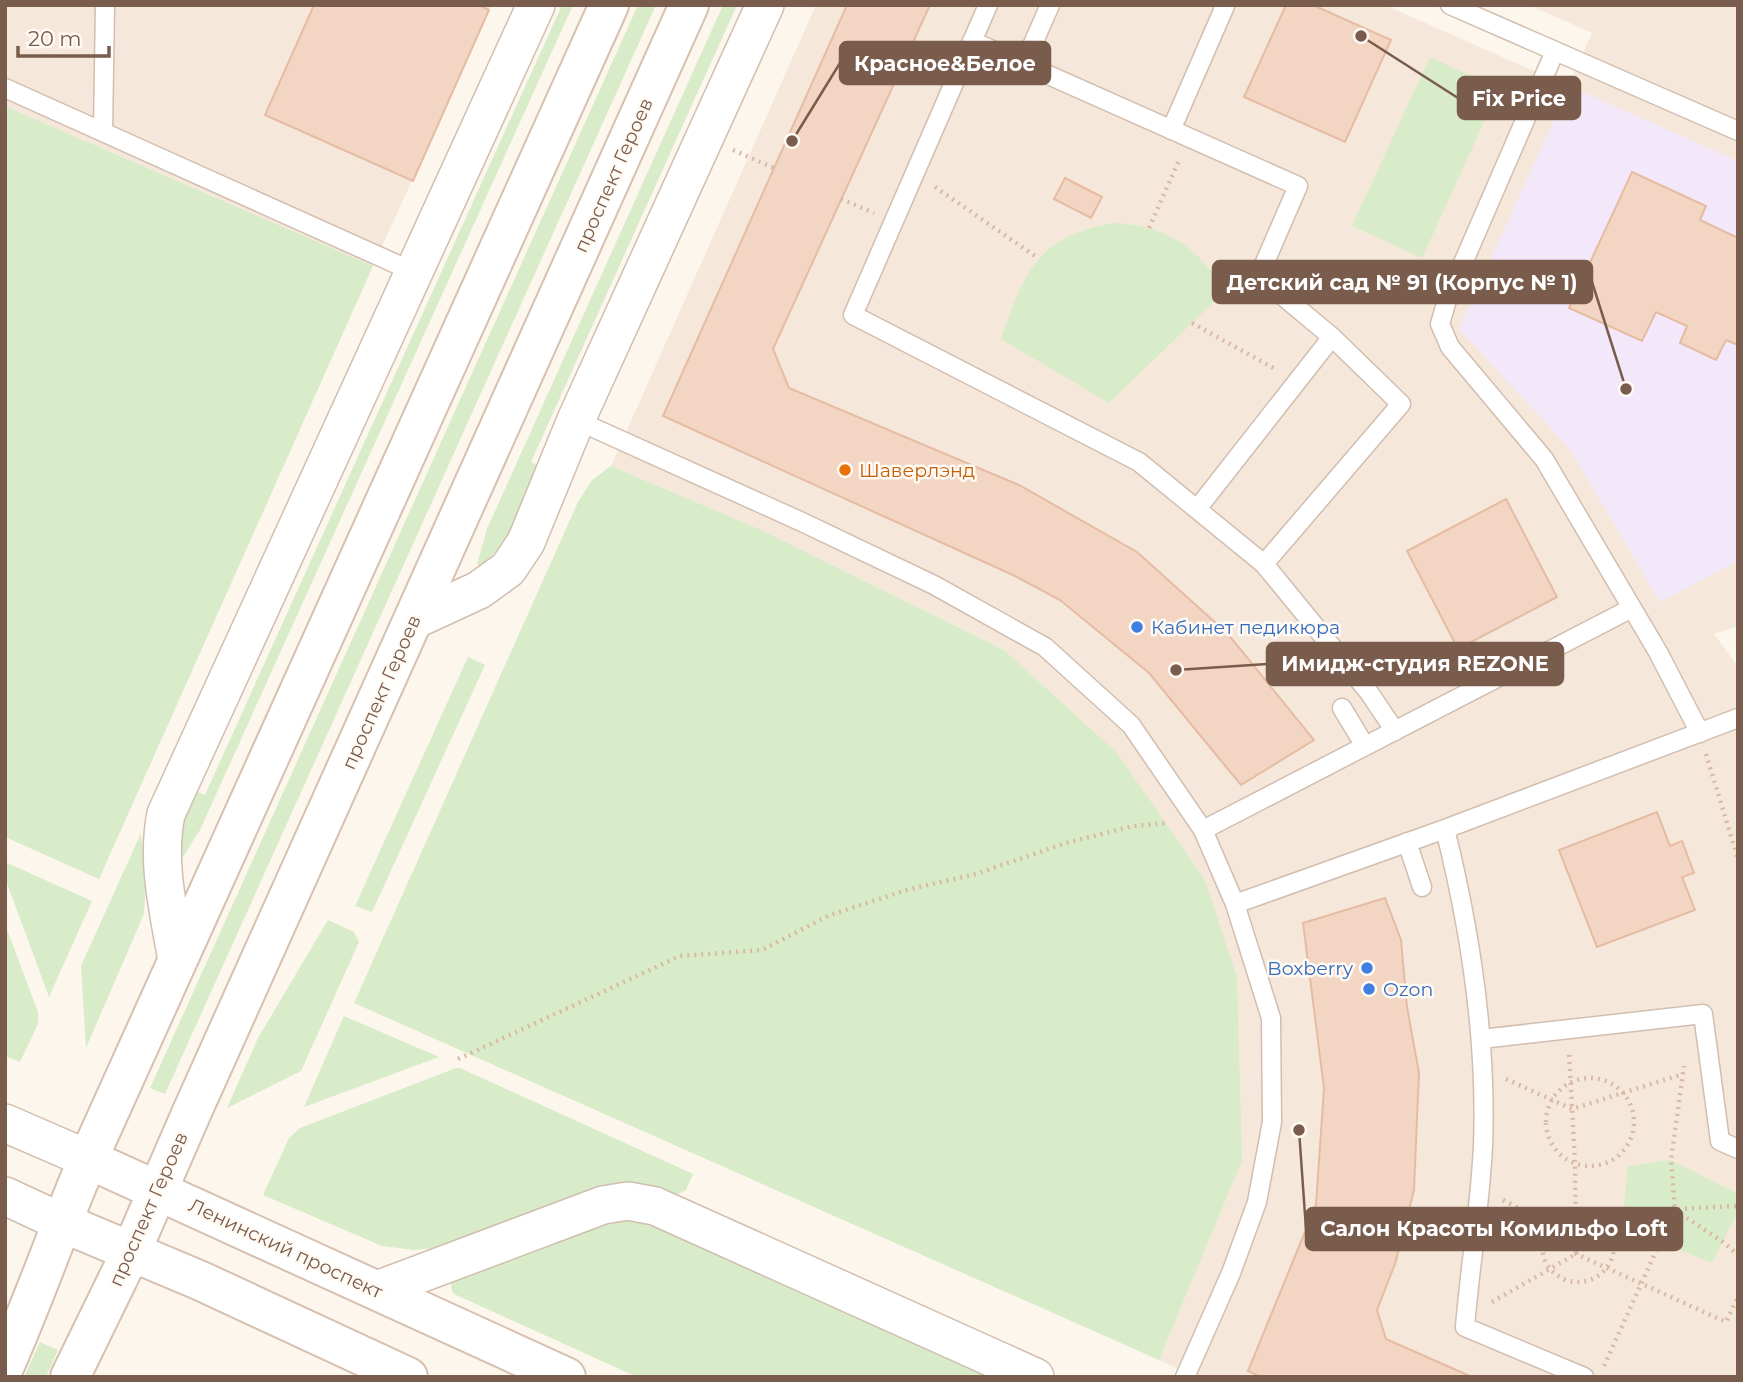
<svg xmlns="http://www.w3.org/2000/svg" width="1743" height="1382" font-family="Montserrat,sans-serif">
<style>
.residential{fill:#f5e8da}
.education{fill:#f3e8fa}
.green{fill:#d8ecc9}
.building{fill:#f3d5c3;stroke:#e6bba3;stroke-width:2}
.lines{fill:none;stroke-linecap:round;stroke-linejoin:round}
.lane-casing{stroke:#d1beb0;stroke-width:21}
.street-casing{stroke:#d1beb0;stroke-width:40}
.secondary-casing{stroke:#d6c0b0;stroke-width:42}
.path{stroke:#d9b8a5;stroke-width:4.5;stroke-dasharray:2 5;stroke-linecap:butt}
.lane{stroke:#fff;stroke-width:18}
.street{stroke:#fff;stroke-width:37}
.secondary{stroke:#fff;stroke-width:38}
.food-dot{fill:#e8710a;stroke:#fffaf3;stroke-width:2.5}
.shop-dot{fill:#3f7fe0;stroke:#fffaf3;stroke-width:2.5}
.labels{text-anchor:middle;stroke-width:5;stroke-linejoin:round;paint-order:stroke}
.street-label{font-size:19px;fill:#7a5c4d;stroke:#fffaf3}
.food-label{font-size:19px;fill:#c56008;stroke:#fffaf3;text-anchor:start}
.shop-label{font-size:19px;fill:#366cbe;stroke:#fffaf3;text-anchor:start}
.leader{fill:none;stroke:#7a5c4d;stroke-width:2.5}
.callout-dot{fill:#7a5c4d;stroke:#fffaf3;stroke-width:2.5}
.callout{fill:#7a5c4d;stroke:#7a5c4d;stroke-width:2.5}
.callout-label{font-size:21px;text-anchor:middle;font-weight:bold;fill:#fff}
</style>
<rect width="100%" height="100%" fill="#fdf6ec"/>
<path class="residential" d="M5,5H492L373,266L5,106Z
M816,5H1385L1568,86L1592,33L1529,5H1738V626L1714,634L1738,667V1377H1195L1159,1360L1242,1161L1004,650L757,528L611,466Z"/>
<path class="education" d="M1569,86L1738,161V561L1660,602L1569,448L1459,329Z"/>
<path class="green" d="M562,5H573L200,830L183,857L178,855L180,826L195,791L205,795Z
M638,5H656L165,1094L150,1088Z
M723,5H737L531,462L541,467L506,540L482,566L477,564L487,529Z
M1430,57L1499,89L1422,258L1352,226Z
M5,106L373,266L99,879L5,837Z
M1114,223C1165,225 1200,247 1224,292L1109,403L1001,339C1025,271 1036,237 1114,223Z
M611,466L757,528L1004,650L1117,753L1205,880L1237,977L1242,1161L1159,1360L354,1003L578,502L592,480Z
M468,657L485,665L372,912L355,906Z
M141,833L146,884L144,914L86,1048L81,966Z
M5,862L92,901L49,997L5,878Z
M328,920L354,932L359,942L301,1071L227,1108L258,1038Z
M5,924L38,1012V1024L20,1062L5,1056Z
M344,1016L439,1057L304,1107Z
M456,1068H460L693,1174L686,1190L677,1195L600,1187L434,1248L414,1250L382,1246L263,1195L289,1138L300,1128Z
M1671,1160L1738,1194V1211L1712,1263L1622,1226L1628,1166Z
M618,1219H641L999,1377H637L454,1294C450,1287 450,1283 455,1277Z
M40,1342L58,1350L46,1377H24Z"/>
<path class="building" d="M314,5H479L489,10L413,181L265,115Z
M847,5H930L773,349L789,388L1019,485L1137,552L1228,634L1314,740L1241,785L1149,673L1060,600L1015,576L663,416Z
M1286,5H1313L1391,40L1345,142L1244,97Z
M1632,172L1706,206L1700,220L1738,238V345L1726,340L1716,360L1680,343L1687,326L1656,312L1642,341L1569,308Z
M1065,178L1102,197L1091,218L1054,199Z
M1506,499L1557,597L1458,649L1407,551Z
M1657,812L1670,846L1682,841L1694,873L1682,877L1695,910L1597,947L1559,850Z
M1385,898L1401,940L1407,1007L1419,1073L1414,1190L1395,1264L1377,1310L1386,1339L1472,1377H1261L1248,1371L1316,1205L1324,1088L1303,923Z"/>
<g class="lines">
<defs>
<path id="lane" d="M988,5L853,315L1139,462L1264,564L1368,691L1395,731
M1450,5L1738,131
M972,41L1298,186L1259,276L1332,337L1401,404L1264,564
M1555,51L1447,300L1440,324L1450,347L1544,459L1658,652L1700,733
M1024,64L1050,5
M5,88L414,272
M1171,130L1225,6L1223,5
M103,132L105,5
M576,420L802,522L934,585L1045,647L1131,725L1203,830L1235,904
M1197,509L1332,337
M1342,708L1365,746
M1445,829C1471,933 1487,1039 1483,1146C1480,1207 1470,1266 1465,1327L1584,1377
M1203,830L1632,608
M1407,842L1422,887
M1481,1039L1703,1014L1720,1141L1738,1149
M1185,1377L1231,1273L1257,1202L1272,1122L1271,1018L1235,904L1445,829L1738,718"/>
<path id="street" d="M414,620L479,590L508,569L526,542L576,420L765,5
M177,961C169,912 156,863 166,814L536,5
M5,1123L88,1159
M5,1196L61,1222
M377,1290L603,1205L628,1201L655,1206L1035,1377"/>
<path id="secondary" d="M88,1159L566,1377
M61,1222L201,1281L408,1377
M5,1365C35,1297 59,1227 88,1159L609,5
M70,1377L131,1252L191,1114L689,5"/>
</defs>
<use href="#lane" class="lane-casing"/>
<use href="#street" class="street-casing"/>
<use href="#secondary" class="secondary-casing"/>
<path class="path" d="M733,150L774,168
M935,187L1038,258
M841,199L874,213
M1149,228L1180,158
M1192,323L1277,370
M1706,754L1738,859
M458,1059L680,956L762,950L830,915L910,889L976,874L1066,843L1133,826L1168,823
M1546 1122a44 44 0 1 1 88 0a44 44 0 1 1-88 0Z
M1506,1079L1572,1109L1683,1074
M1503,1200L1549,1224L1576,1254L1726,1322L1738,1297
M1675,1210L1723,1242L1738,1255
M1542 1246a36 36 0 1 1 72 0a36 36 0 1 1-72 0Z
M1576,1253L1622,1226L1675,1209L1738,1206
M1492,1302L1576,1254L1575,1163L1569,1051
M1604,1366L1675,1209L1671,1160L1684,1066"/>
<use href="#lane" class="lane"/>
<use href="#street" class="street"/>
<use href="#secondary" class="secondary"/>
</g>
<circle class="food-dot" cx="845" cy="470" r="7"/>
<g class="shop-dot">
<circle cx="1137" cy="627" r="7"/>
<circle cx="1367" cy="968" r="7"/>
<circle cx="1369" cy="989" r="7"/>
</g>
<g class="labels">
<g class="street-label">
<text transform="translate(613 175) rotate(-66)" y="7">проспект Героев</text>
<text transform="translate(381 692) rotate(-66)" y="7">проспект Героев</text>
<text transform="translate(148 1209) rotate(-66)" y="7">проспект Героев</text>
<text transform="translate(286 1248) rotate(25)" y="7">Ленинский проспект</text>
</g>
<g class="food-label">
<text x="859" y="477">Шаверлэнд</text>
</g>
<g class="shop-label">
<text x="1151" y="634">Кабинет педикюра</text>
<text x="1353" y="975" text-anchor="end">Boxberry</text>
<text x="1383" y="996">Ozon</text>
</g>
</g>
<path class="leader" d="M792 141L840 63M1361 36L1458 98M1626 389L1592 282M1176 670L1267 664M1299 1130L1306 1229"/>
<g class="callout-dot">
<circle cx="792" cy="141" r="7"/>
<circle cx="1361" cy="36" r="7"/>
<circle cx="1626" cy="389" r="7"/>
<circle cx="1176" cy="670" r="7"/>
<circle cx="1299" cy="1130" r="7"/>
</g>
<g class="callout">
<rect x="840" y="42" width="210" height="42" rx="7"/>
<rect x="1458" y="77" width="122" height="42" rx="7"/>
<rect x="1213" y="261" width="379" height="42" rx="7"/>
<rect x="1267" y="643" width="296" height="42" rx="7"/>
<rect x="1306" y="1208" width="376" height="42" rx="7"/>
</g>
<g class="callout-label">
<text x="945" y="71">Красное&amp;Белое</text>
<text x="1519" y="106">Fix Price</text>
<text x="1402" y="290">Детский сад № 91 (Корпус № 1)</text>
<text x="1415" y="671">Имидж-студия REZONE</text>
<text x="1494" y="1236">Салон Красоты Комильфо Loft</text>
</g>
<rect width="1743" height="1382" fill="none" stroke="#7a5c4d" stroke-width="14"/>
<path d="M18 46v10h91v-10" fill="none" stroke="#7a5c4d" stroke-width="3.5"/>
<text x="28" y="46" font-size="21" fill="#7a5c4d" stroke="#fffaf3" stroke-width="5" paint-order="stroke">20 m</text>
</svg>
